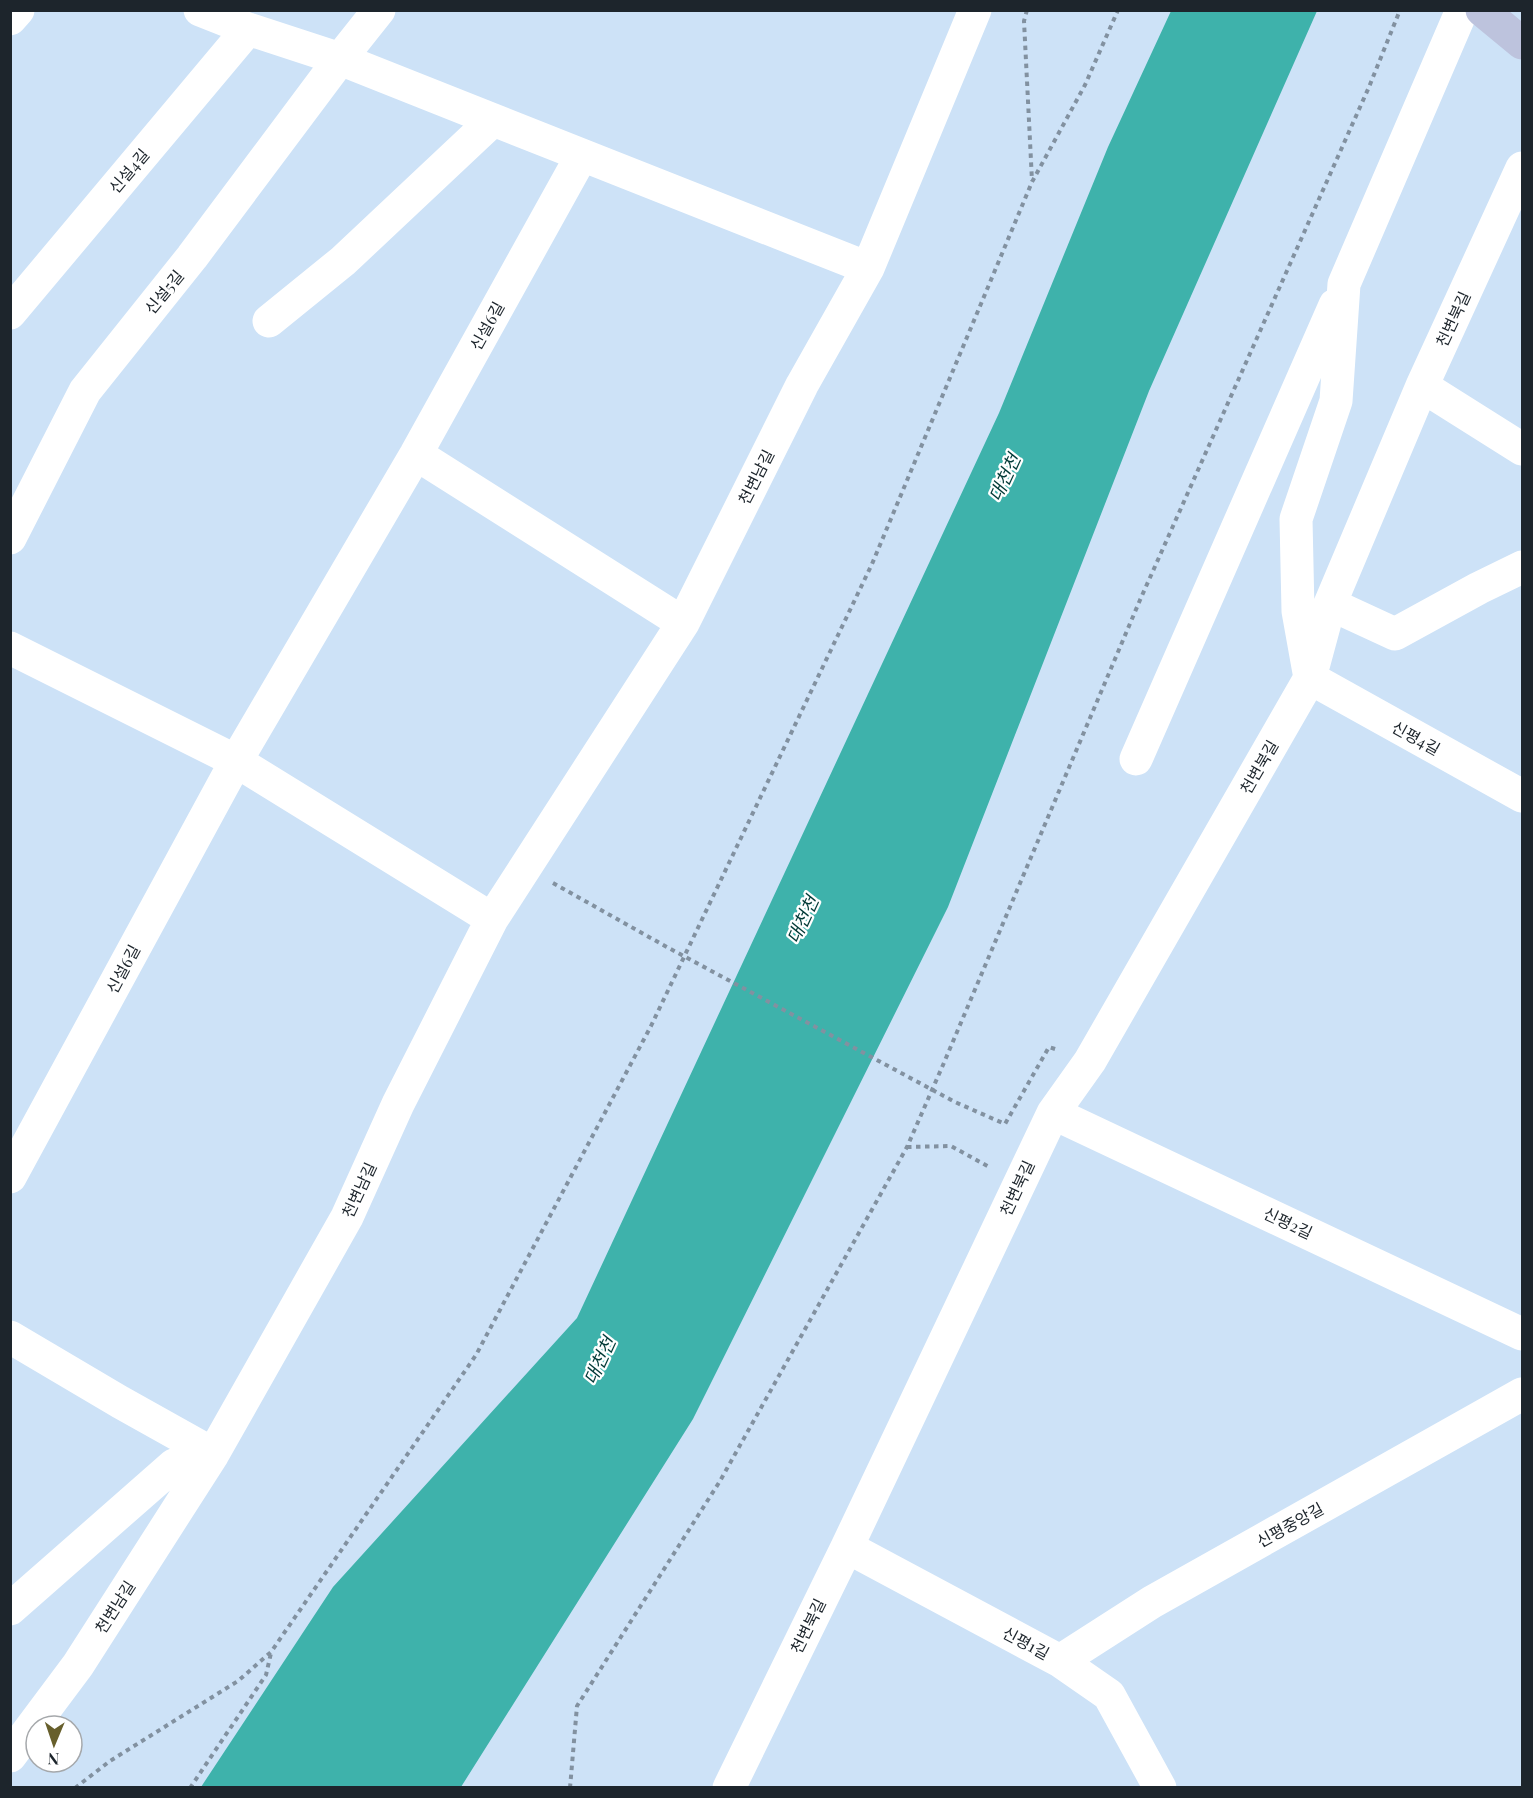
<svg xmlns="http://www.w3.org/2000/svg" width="1533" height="1798" font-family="'Playfair Display','Noto Sans KR',serif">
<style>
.water{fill:#3eb2ab}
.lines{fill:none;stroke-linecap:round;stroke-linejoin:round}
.path{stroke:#8291a0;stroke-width:4;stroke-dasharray:4.5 4.5;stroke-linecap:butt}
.minor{stroke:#fff;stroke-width:33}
.major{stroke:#bdc3dd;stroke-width:33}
.labels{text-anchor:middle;stroke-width:4.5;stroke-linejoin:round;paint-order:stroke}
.street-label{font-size:16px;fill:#1d252c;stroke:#fff}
.water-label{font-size:18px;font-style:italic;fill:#023a37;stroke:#fff}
</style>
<rect width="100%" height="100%" fill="#cde2f7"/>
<path class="water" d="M1171,11H1317L1149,391L948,907L693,1419L461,1787H201L333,1587L577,1318L999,413L1108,147Z"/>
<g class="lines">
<path class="path" d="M1027,10L1024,21L1032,181
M553,883L665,946L955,1102L1005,1124L1049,1047L1058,1050
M907,1147L951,1146L991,1168
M75,1788L110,1761L238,1681L271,1652L476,1355L651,1026L872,564L1032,182L1085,85L1118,10
M190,1788L266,1675L271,1653
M570,1788L577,1706L720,1481L907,1147L943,1065L1140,600L1369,87L1400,10"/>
<path class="minor" d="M200,10L248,29L340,59L582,155
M1462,10L1344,284L1336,401L1296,519L1298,611L1310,678L1522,796
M10,19L18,10
M10,313L248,29
M269,321L343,261L493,120
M1422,386L1522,449
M416,454L683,623
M10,538L85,391L192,257L340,59L379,10
M1330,604L1395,634L1479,588L1522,567
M10,648L236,761L492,919
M1136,759L1335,305
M1053,1113L1522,1334
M10,1177L236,761L416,454L582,155L868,268
M10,1337L120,1402L213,1454
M847,1547L1060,1661L1109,1695L1160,1788
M10,1609L174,1465L213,1454
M1060,1661L1152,1602L1522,1394
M10,1756L78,1665L213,1454L347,1217L398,1104L492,919L683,623L802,385L868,268L975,10
M729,1788L847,1547L1053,1113L1090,1061L1310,678L1330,604L1422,386L1522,168"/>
<path class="major" d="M1482,10L1522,43"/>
</g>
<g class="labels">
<g class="street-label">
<text transform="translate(129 171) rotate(-50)" y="6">신설4길</text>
<text transform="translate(164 292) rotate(-51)" y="6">신설5길</text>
<text transform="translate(1453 319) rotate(-65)" y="6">천변북길</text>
<text transform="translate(487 326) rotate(-61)" y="6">신설6길</text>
<text transform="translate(756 477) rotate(-63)" y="6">천변남길</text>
<text transform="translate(1416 738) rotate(29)" y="6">신평4길</text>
<text transform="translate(1259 767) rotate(-60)" y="6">천변북길</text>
<text transform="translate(123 969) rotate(-62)" y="6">신설6길</text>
<text transform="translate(1017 1188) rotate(-65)" y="6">천변북길</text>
<text transform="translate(359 1190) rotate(-65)" y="6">천변남길</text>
<text transform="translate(1288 1223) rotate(25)" y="6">신평2길</text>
<text transform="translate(1290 1525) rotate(-29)" y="6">신평중앙길</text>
<text transform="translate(115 1607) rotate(-57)" y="6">천변남길</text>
<text transform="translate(808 1626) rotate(-64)" y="6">천변북길</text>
<text transform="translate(1026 1643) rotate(28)" y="6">신평1길</text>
</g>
<g class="water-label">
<text transform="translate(1005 478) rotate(-65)" y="6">대천천</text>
<text transform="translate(803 920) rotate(-65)" y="6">대천천</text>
<text transform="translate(600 1361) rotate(-65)" y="6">대천천</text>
</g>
</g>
<rect width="1533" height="1798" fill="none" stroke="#1d252c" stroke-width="24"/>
<g transform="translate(54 1744) rotate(182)"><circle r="28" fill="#ffffff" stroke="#a5a8ab" stroke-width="1.5"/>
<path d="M0-4.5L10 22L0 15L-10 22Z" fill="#675f2c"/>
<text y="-9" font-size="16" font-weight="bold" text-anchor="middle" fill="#1d252c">N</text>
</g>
</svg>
